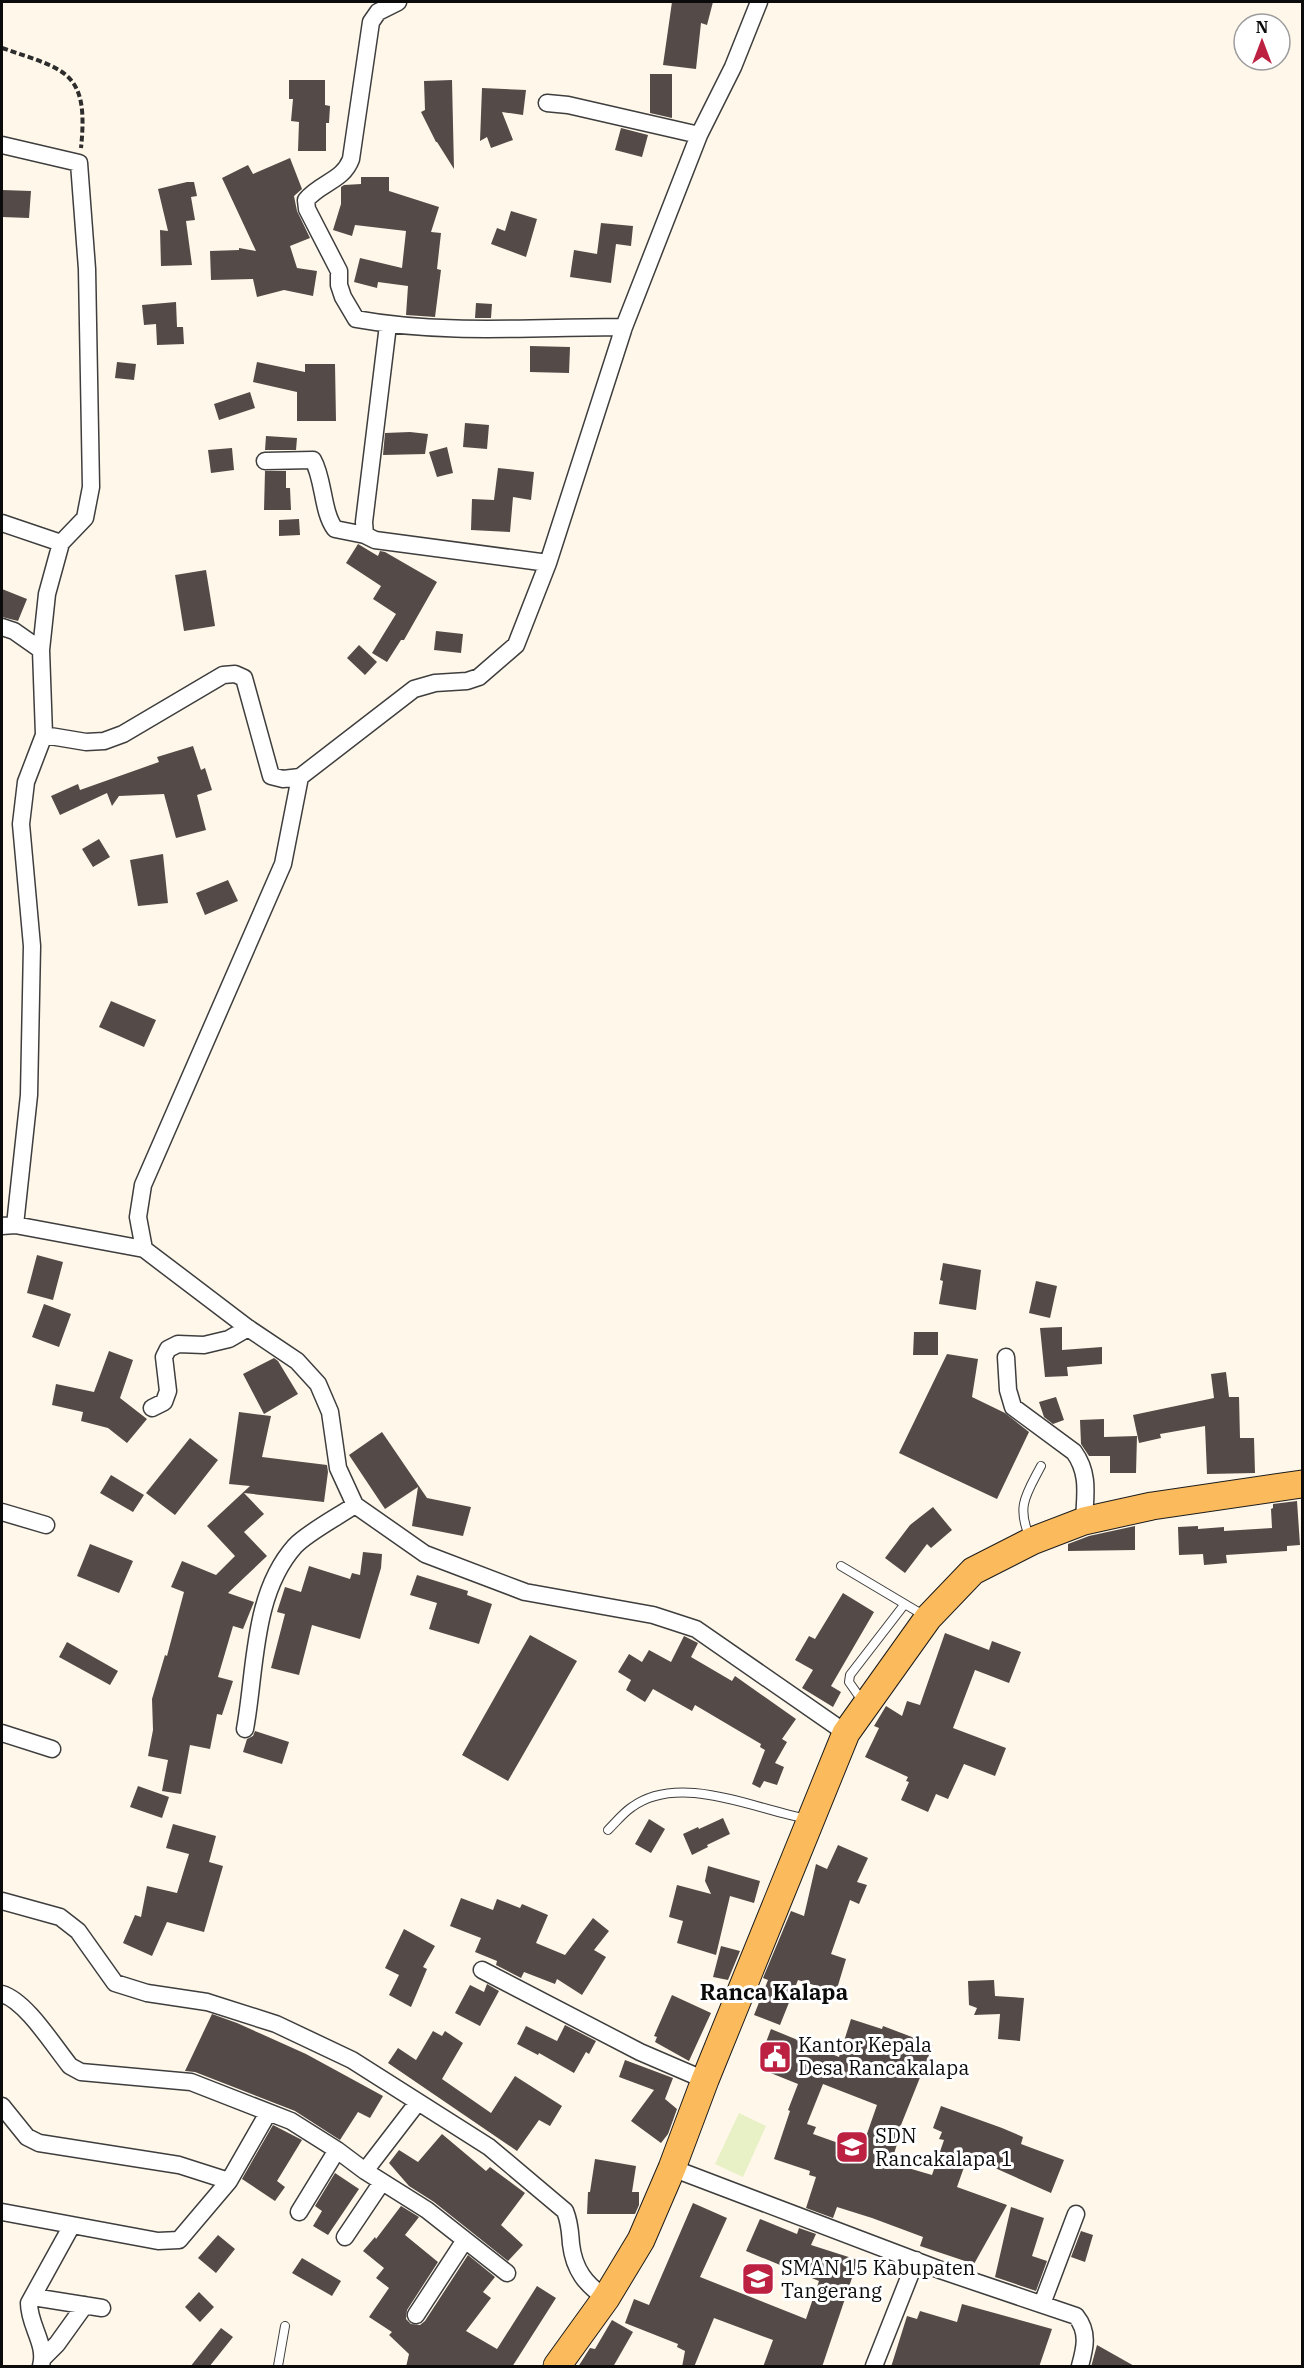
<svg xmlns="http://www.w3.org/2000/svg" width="1304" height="2368" font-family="'IBM Plex Serif',serif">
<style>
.pitch{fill:#e8f0c5}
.building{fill:#544a47;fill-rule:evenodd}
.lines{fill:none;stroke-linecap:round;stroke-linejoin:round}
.lane-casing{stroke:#3e3e3e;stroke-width:10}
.street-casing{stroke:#3e3e3e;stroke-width:19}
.primary-casing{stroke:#1c1c1c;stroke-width:29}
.path{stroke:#2d2d2d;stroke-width:4;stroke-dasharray:6 3;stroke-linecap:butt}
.lane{stroke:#fff;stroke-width:8}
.street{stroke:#fff;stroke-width:16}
.primary{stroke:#fbbb5d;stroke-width:27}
.labels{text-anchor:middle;stroke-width:6;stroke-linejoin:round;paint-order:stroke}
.poi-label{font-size:20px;fill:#0b0b0b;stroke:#fff;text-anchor:start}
.quarter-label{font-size:22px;font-weight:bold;fill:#0b0b0b;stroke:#fff}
</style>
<rect width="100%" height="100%" fill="#fff7e9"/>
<path class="pitch" d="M739,2113L766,2126L743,2177L715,2164Z"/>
<path class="building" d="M672,2H713L707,25L701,23L696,69L663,65Z
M650,74H672V118L650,113Z
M289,80H325V105L330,106L329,123H326V151H298L299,122L291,121L293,99H289Z
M452,80L454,169L437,142H436L421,112L425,110L424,81Z
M482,88L526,90L523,115L502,112L513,140L491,148L487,137L480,141Z
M621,128L648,135L642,157L615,150Z
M290,158L302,189L294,196L297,211L310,238L290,246L297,268L317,271L313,296L284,290L257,297L253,279L211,280L210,251L239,250V248L256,251L222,178L248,165L253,174Z
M361,177H389V191L439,207L431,232L441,233L437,269L441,270L435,317L406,315L408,286L378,282L377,288L354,282L360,258L402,268L406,231L355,225L352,236L333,230L341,204V187L344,185L361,184Z
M187,182H194L197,196L191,197L195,220L186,221L192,265L161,266L160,230L168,231L158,189Z
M2,190L31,191L29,218L2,217Z
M511,211L537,219L526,257L491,244L497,228L505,231Z
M601,223L633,226L631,246L616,244L611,283L570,277L574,250L597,254Z
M176,302L177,327H183L184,344L157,345L156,324L144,325L142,305Z
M476,303L492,304L491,318H475Z
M530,346L570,347L569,373L530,372Z
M117,362L136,364L134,380L115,378Z
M257,362L305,372V364H335L336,421H297V392L253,382Z
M250,392L255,408L219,420L214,404Z
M465,423L489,425L487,449L463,447Z
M410,432L428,434L425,454L383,455L385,433Z
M266,436L297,438L296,450H265Z
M447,447L453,473L437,477L429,452Z
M232,448L234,470L211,473L208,450Z
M498,468L534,472L531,500L513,497L510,532L471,530L472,499L494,500Z
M265,471H286V488H290L291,510H264Z
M299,519L300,535L279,536V520Z
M358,544L378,556L380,551L385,552L437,582L404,640H401L387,662L372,653L396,614L373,599L381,586L346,563Z
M206,570L215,626L184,631L175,575Z
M2,589L27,599L18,621L2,617Z
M436,631L463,634L461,653L434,650Z
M359,645L377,662L365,675L347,658Z
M193,746L201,770L205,768L212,790L197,795L206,830L176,838L164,794L119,796L112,806L107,793L60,815L51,796L78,784L80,790L159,762L157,757Z
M99,839L110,857L93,867L82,849Z
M163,854L168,903L138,906L130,860Z
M228,880L238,901L205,915L196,893Z
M111,1001L156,1020L144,1047L99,1027Z
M37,1255L63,1262L53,1300L27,1293Z
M943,1263L981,1270L976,1310L939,1304L943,1281L940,1280Z
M1036,1281L1057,1286L1050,1318L1029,1313Z
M44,1304L71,1314L59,1347L32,1337Z
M1062,1327V1350L1102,1347V1364L1067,1367L1068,1376L1045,1377L1040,1328Z
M914,1332H938V1355H913Z
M109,1351L133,1360L120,1398L147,1419L127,1443L108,1428L81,1421L83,1412L52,1405L56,1384L94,1392Z
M947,1354L978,1359L972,1397L1005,1413L1029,1432L997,1499L899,1453Z
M274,1358L278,1361L298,1394L264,1414L243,1374Z
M1226,1372L1229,1397H1239L1240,1438H1254L1255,1473L1207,1474L1205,1426L1160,1434L1161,1438L1139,1443L1133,1415L1214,1398L1211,1374Z
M1056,1397L1064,1420L1053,1424L1044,1417L1039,1402Z
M239,1412L271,1416L262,1457L327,1465L328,1472L324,1502L244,1493L264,1514L244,1532L267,1556L228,1593L254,1602L243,1629L233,1626L218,1677L233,1681L222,1715L217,1714L210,1749L190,1745L181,1794L162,1791L168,1760L148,1756L153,1730L152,1699L165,1655L167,1656L184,1592L171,1587L182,1561L216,1575L235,1556L207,1526L250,1486L229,1484Z
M1104,1419V1437L1137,1436L1136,1473H1110V1456H1089L1081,1444L1080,1420Z
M382,1432L427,1498L471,1507L463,1536L412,1526L418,1487L385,1509L349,1455Z
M190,1438L218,1460L175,1515L146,1493Z
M111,1475L144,1495L133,1512L100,1493Z
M1297,1501L1300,1545L1287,1546V1551L1226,1555L1227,1563L1204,1565L1203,1554L1179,1555L1178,1527L1198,1526V1529L1224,1527V1531L1272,1528L1271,1509L1273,1508V1504Z
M933,1507L952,1530L931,1548L927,1544L905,1573L885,1558L910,1525Z
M1135,1526V1550L1068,1551V1544L1089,1536Z
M90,1544L133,1561L119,1593L77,1576Z
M363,1552L382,1554L381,1568L360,1639L312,1625L299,1675L271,1668L285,1614L277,1612L285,1587L301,1592L309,1566L350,1579L352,1573L360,1575Z
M417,1575L468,1591L467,1595L492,1604L479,1644L429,1629L437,1603L410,1595Z
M843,1593L874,1612L831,1686L841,1692L833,1707L802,1688L813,1670L795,1660L809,1636L815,1639Z
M945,1633L989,1650L992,1641L1021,1652L1009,1683L975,1670L953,1728L1006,1748L995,1776L964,1764L948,1799L936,1794L928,1812L901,1800L909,1782L906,1781L908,1777L865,1757L879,1728L874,1726L886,1706L902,1716L907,1701L920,1705Z
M530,1635L577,1661L508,1781L462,1755Z
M684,1636L698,1643L691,1657L732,1681L735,1676L796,1719L782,1739L787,1742L775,1763L784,1767L777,1785L764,1781L760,1788L752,1784L765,1750L760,1747L761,1744L695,1705L692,1711L653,1689L645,1702L626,1690L631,1680L618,1672L629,1654L642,1662L649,1650L671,1662Z
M67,1642L118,1671L110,1685L59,1657Z
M255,1731L289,1742L282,1764L243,1752L247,1739L253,1736Z
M138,1786L169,1797L162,1818L130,1807Z
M723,1818L730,1834L707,1845L708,1847L692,1855L683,1834L698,1827L699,1829Z
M649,1819L665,1829L651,1853L635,1844Z
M173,1824L216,1836L209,1862L223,1866L204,1932L167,1922L152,1956L123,1943L135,1915L141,1917L147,1886L177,1893L189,1854L166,1848Z
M838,1845L868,1858L857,1882L867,1885L859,1904L850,1900L831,1954L846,1959L836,1992L798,1980L780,2025L754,2015L768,1980L763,1978L791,1911L804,1916L816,1864L827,1869Z
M708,1866L760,1881L754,1903L730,1896L716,1955L677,1943L683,1921L669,1917L677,1885L711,1894L705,1881Z
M461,1898L493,1910L497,1899L520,1908L522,1904L548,1915L536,1943L565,1955L593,1918L609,1931L594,1950L606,1957L582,1995L557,1979L555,1984L524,1972L521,1978L496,1965L497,1961L475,1952L481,1938L450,1926Z
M404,1929L435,1946L423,1967L427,1969L411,2007L389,1995L399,1975L385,1968Z
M721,1946L740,1951L728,1980L713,1977Z
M994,1980L995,1996L1024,1998L1020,2041L998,2039L1000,2014L974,2015L977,2008L969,2005L968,1981Z
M487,1984L499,1991L480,2026L455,2013L470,1985L484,1992Z
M672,1995L711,2013L689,2061L655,2042L657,2037L654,2036Z
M212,2014L237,2023L306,2054L383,2096L370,2118L358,2112L340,2140L295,2111L195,2072L185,2071Z
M851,2019L882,2029L883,2026L933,2045L895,2140L898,2141L891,2163L932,2175L944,2140L939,2139L942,2132L933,2128L941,2106L1002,2128L1023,2137L1021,2144L1064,2160L1051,2193L968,2156L957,2187L1007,2205L974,2264L920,2246L923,2237L872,2218L837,2207L833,2218L806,2208L816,2177L809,2175L810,2171L774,2159L790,2111L788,2110L798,2084L761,2069L764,2060L760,2058L771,2029L839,2057ZM823,2084L877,2105L861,2151L813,2134L816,2127L807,2124Z
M565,2025L596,2041L589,2054L586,2052L574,2073L539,2053L538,2055L517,2044L526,2026L557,2041Z
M433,2031L442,2036L445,2031L463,2043L442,2079L491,2113L515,2076L562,2106L550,2126L539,2120L517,2151L388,2063L398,2048L416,2060Z
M625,2060L673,2078L665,2099L677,2109L668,2134L661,2143L631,2121L654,2090L619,2077Z
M273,2125L302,2140L277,2181L285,2187L275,2201L242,2179Z
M442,2134L486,2171L490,2167L525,2193L501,2225L523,2245L508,2261L434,2202L409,2186L389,2163L399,2150L418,2162Z
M595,2159L636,2166L632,2192H639V2205L635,2214H587L588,2192H590Z
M335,2173L359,2189L328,2235L313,2226L322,2211L315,2206Z
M693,2203L727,2218L700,2277L806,2319L819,2281L746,2251L760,2219L797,2234L799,2228L816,2234L811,2245L858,2260L822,2367H763L773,2340L714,2318L694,2367H682L685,2351L677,2347L678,2344L625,2323L634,2299L649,2305Z
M401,2206L419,2217L405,2235L438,2262L407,2310L406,2319L411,2324L420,2325L425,2321L468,2255L495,2277L483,2292L491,2298L466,2331L497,2349L537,2286L556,2298L512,2367H406L409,2354L389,2335L392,2332L369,2317L389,2288L376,2278L384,2268L363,2251L375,2237L376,2239Z
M1011,2207L1044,2218L1032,2256L1047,2261L1036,2291L995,2277Z
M1081,2231L1093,2235L1085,2262L1071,2257Z
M218,2235L235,2249L216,2273L198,2258Z
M302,2258L341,2281L332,2296L292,2273Z
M199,2292L214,2307L200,2322L185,2307Z
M962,2304L1052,2329L1039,2367H891L907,2316L917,2319L920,2311L957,2322Z
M612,2320L633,2332L613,2367H578L590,2348L595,2349Z
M221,2328L233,2337L209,2367H190Z
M1097,2345L1136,2367H1091Z"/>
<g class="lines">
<defs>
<path id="lane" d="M1030,1538C1016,1506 1026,1495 1041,1466
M841,1566L925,1616
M863,1702L849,1682L850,1675L904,1605
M608,1830C616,1822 623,1813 632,1807C680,1772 756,1810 808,1819
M278,2366L285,2326"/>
<path id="street" d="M398,2L378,12L371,22L351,159C343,181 321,182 306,200L307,209L339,271V285L343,297L356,319C444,335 535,327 624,327
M547,103L568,105L699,135
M2,145L79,163L87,269L91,487L85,518L61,543L47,594L41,650L44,735L26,782L21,824L32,946L29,1095L15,1225
M388,325L364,522L365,535L375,540L548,563
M265,461L313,460C324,479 322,512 335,529L365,535
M2,523L61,543
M2,627L14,631L41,650
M44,735L86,742L104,741L123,734L223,675L235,674L244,678L271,776L283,779L300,777
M2,1226L15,1225L144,1249L248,1328L297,1361L318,1384L330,1412L338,1468L355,1505L425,1554L525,1592L653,1615L696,1629L846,1733
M144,1249L138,1217L143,1185L283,864L300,777L414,689L435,683L467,681L479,677L516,645L548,563L624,327L699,135L733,67L759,2
M1006,1357L1008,1390L1013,1407L1074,1452C1090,1474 1085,1496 1084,1521
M152,1408L164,1402L168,1391L164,1357L168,1349L178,1344L204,1345L229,1339L248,1328
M2,1512L46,1525
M245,1729C256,1670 252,1594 295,1546C307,1533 339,1516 355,1505
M2,1733L52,1749
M2,1901L60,1917L78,1931L115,1983L147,1993L207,2002L276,2024L352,2060L489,2147L565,2211C570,2223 570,2232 571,2244C574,2270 586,2285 606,2298
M482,1970L640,2052L705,2080
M2,1994C26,2001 53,2045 70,2066L81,2072L191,2082L291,2121L337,2150L365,2171L427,2210L507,2273
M2,2106L27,2137L39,2143L179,2165L229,2181
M672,2168L943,2271L1076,2316C1089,2332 1085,2348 1080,2366
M365,2171L418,2102
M2,2212L158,2241L179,2240L229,2181L268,2113
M299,2212L337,2150
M345,2237L382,2182
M33,2297L102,2308
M1042,2304L1076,2214
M416,2315L465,2240
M43,2358L57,2344L85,2305
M41,2366C47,2344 29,2326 29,2303L71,2227
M874,2366L916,2260"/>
<path id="primary" d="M557,2366L606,2298L641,2240L672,2168L705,2080L846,1733L928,1618L973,1571L1032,1541L1084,1521L1152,1506L1302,1484"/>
</defs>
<use href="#lane" class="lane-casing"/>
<use href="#street" class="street-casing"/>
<use href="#primary" class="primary-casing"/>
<path class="path" d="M2,48C66,70 89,71 81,148"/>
<use href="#lane" class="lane"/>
<use href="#street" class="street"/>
<use href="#primary" class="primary"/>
</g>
<defs>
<symbol id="civic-square" viewBox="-11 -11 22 22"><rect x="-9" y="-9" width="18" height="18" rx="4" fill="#bd2142" stroke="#fff"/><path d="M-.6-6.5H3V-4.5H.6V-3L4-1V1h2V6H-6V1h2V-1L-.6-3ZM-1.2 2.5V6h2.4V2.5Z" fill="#fff"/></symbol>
<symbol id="school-square" viewBox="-11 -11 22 22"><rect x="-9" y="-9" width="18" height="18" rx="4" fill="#bd2142" stroke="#fff"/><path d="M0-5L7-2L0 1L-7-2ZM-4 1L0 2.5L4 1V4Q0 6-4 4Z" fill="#fff"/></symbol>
</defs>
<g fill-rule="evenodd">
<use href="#civic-square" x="756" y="2038" width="38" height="38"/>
<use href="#school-square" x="833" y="2128" width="38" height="38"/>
<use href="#school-square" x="739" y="2260" width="38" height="38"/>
</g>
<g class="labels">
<g class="poi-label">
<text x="798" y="2052">Kantor Kepala<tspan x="798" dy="23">Desa Rancakalapa</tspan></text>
<text x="875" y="2143">SDN<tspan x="875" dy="23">Rancakalapa 1</tspan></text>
<text x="781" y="2275">SMAN 15 Kabupaten<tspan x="781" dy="23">Tangerang</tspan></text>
</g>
<g class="quarter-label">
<text x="774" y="2000">Ranca Kalapa</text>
</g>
</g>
<rect width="1304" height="2368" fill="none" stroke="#0b0b0b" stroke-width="6"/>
<g transform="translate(1262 42)"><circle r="28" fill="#ffffff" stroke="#9d9d9d" stroke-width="1.5"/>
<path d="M0-4.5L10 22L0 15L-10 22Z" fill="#bd2142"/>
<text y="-9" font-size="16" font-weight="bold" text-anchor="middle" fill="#0b0b0b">N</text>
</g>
</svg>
